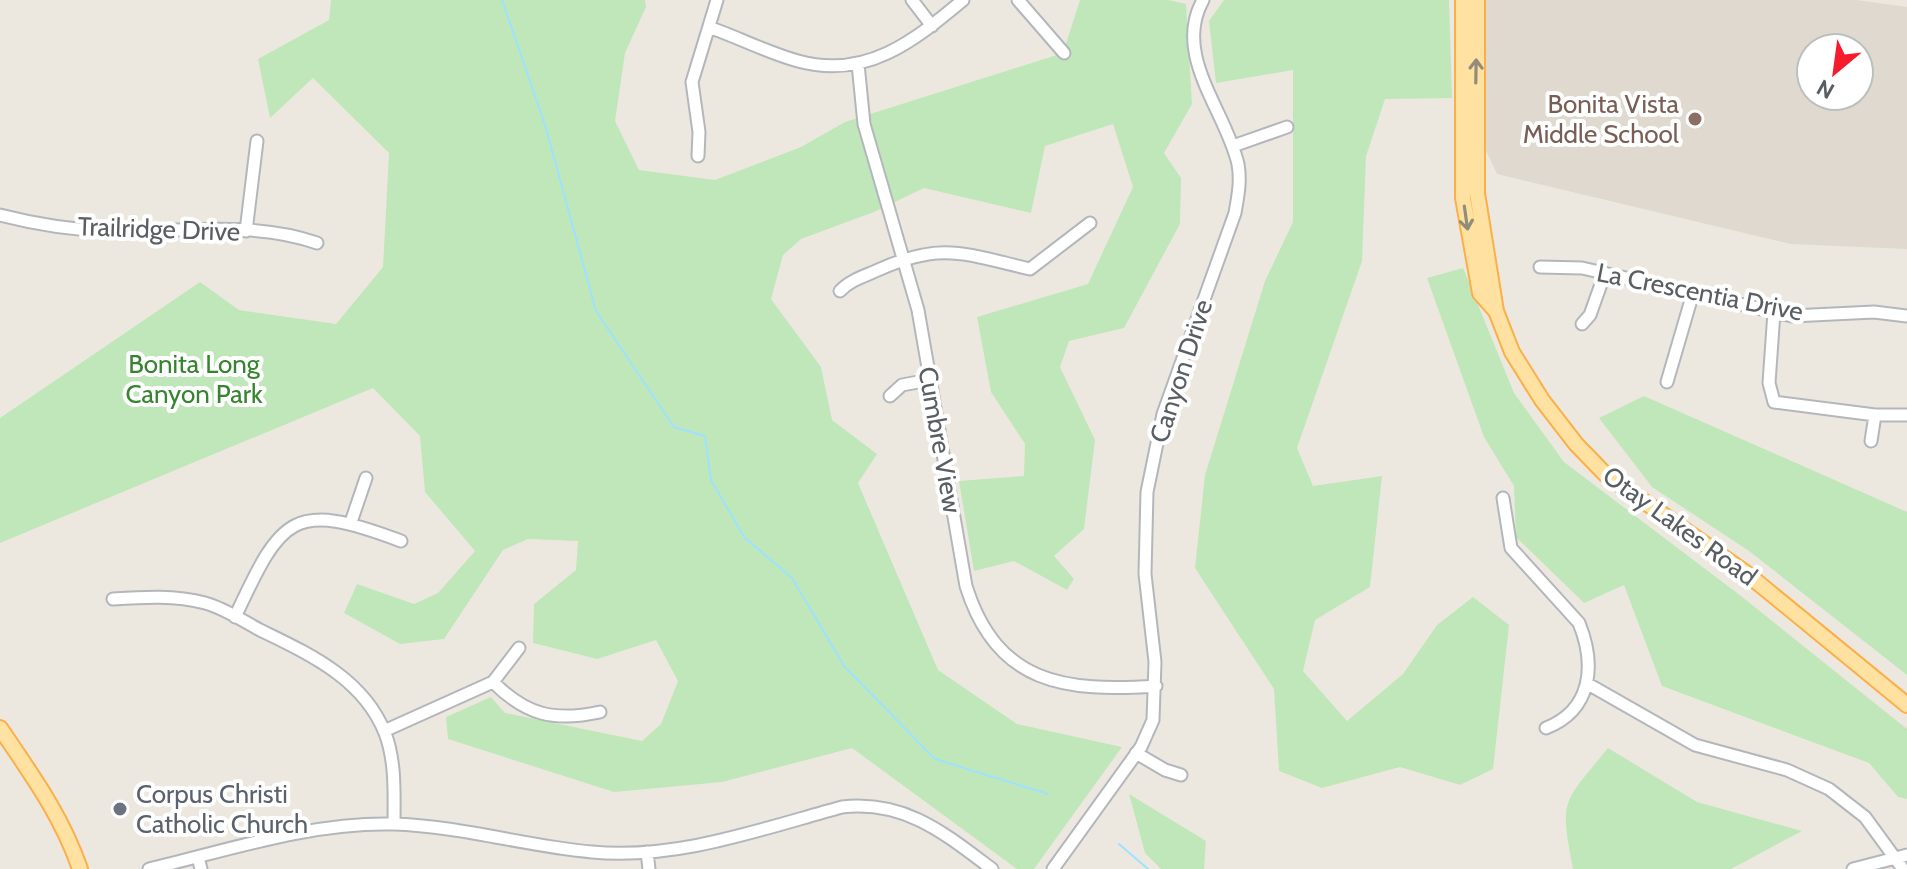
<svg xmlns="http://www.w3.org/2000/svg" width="1907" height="869" font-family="Cabin,sans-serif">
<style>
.education{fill:#dfd9d0;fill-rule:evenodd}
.green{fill:#c0e7b9}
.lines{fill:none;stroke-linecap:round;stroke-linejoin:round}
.stream{stroke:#9de3ff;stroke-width:2}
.minor-casing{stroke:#b3b7bc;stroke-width:15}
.major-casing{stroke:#fcaf49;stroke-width:18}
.minor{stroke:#fff;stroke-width:11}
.major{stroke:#ffe2a2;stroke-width:14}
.oneway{stroke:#928c78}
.education-dot{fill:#8d6e63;stroke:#fff;stroke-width:3}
.worship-dot{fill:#6b7280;stroke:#fff;stroke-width:3}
.labels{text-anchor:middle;stroke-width:8;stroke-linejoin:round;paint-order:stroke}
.education-label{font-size:26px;fill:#785e54;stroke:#fff;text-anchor:end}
.street-label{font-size:26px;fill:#585e62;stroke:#fff}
.park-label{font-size:26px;fill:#36842e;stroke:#fff}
.worship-label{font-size:26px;fill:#5b616d;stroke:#fff;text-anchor:start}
</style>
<rect width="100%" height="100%" fill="#ede8df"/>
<path class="education" d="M1483,0H1857L1907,7V249L1791,244L1497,174L1482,142ZM1811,48H1859V96H1811Z"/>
<path class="green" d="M331,0H645L646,7L625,53L615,121L639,170L715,180L801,147L845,122L1063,53L1080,0H1168L1186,4L1192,104L1164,153L1181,178L1180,224L1124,328L1069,341L1060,367L1095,440L1084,529L1054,556L1074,579L1067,590L1014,561L974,571L959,481L1024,476L1025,444L991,392L977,317L1088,284L1133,187L1113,124L1045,146L1031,213L924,188L874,212L801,239L783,255L771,299L821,367L832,420L877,454L858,483L938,670L1017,724L1122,747L1034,869H1017L852,748L722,782L614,792L448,739L446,717L491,697L505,713L642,741L661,724L678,681L656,640L597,659L533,643L534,604L576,570L578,541L528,539L503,550L444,639L400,644L344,613L357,584L414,604L438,593L475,551L425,492L420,436L373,388L0,543V418L200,282L239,310L336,324L383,267L389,153L313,78L270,118L258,59L329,20Z
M1224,0H1449L1452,98L1385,99L1366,156L1362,261L1297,448L1313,486L1382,476L1370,587L1315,620L1303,671L1347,721L1403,674L1437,625L1473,597L1509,625L1493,769L1460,785L1400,767L1322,788L1279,771L1274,689L1195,568L1205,475L1265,281L1293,222V70L1216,83L1209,21Z
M1463,268L1514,393L1564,462L1741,596L1907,729V799L1898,797L1869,763L1662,686L1624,585L1584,603L1516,537L1514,486L1484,437L1427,278Z
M1644,396L1907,512V675L1749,551L1652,487L1599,418Z
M1608,748L1697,802L1802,831L1731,869H1573C1559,797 1563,804 1608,748Z
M1129,794L1206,841L1204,869H1161L1145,853Z"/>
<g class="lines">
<path class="stream" d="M502,0L545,125L596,311L674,427L705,436L711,480L744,537L792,578L844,666L935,759L1048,794
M1119,844L1148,869"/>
<defs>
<path id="minor" d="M912,0L932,26
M1018,0L1064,53
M711,28C740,38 768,53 798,61C866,80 914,41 963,0
M858,64L864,124L918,310L966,586C997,685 1066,692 1156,686
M1233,146L1287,127
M698,156L699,132L692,82L717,0
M0,215C35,224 74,230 109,231C178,233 252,220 317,243
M246,231L257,141
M1540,267L1582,268L1792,316L1874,312L1907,316
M840,291C850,280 865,276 878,270C942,241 965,254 1030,269L1090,223
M1774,312L1769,383L1774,402L1875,415H1907
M1582,324L1590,315L1605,273
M1667,382L1693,293
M890,396L902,385L929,380
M1871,441L1875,415
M1503,498L1511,548L1579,623C1596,665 1592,710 1546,728
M351,522L366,478
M113,599C144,597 175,595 205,603C224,608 243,621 260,630C309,654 363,678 385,733C396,762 394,794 394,824
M235,617C282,516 292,500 401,541
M493,682C526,715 554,722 600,712
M1588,684L1695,745L1787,770L1829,789L1865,817L1903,869
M384,731L493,682L519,648
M1136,753L1165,770L1181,775
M647,852L649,869
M198,857L201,869
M149,869C229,850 311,822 393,824C460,826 526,846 592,852C677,860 761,829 842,807C905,800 944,833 992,869
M1053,869L1141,747L1153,720L1155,662L1145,574L1147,492L1163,414L1235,213C1238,196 1241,181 1238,164C1226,111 1172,55 1203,0
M1853,869L1907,855"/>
<path id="major" d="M1463,0V198L1480,293L1495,310
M1477,0V193L1496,311L1512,352L1542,400L1576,444L1605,474L1746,573L1907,705
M0,728C31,774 62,816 80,869"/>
</defs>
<use href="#minor" class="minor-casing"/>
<use href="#major" class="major-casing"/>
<use href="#minor" class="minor"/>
<use href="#major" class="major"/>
</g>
<defs><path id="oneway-shaft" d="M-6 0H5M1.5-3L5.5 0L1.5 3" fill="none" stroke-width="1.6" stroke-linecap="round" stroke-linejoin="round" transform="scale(2)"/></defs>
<g class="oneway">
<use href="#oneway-shaft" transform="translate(1476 71) rotate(-89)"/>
<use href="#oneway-shaft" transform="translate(1466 218) rotate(82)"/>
</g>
<circle class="education-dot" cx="1695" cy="119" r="8"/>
<circle class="worship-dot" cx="120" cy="809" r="8"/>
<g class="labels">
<g class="education-label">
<text x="1679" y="113">Bonita Vista<tspan x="1679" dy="30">Middle School</tspan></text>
</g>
<g class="street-label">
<text transform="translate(159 229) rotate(2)" y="9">Trailridge Drive</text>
<text transform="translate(1700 292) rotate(11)" y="9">La Crescentia Drive</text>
<text transform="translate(1181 371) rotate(-72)" y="9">Canyon Drive</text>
<text transform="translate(940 440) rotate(80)" y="9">Cumbre View</text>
<text transform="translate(1680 526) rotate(36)" y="9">Otay Lakes Road</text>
</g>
<g class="park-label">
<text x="194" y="373">Bonita Long<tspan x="194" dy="30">Canyon Park</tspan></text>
</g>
<g class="worship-label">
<text x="136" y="803">Corpus Christi<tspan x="136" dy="30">Catholic Church</tspan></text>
</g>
</g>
<g transform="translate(1835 72) rotate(209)"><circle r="38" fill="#ffffff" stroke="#bcbfc0" stroke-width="2"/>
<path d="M0-6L14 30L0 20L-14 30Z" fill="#f61c2c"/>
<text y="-12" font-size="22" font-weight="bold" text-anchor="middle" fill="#585e62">N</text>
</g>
</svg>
